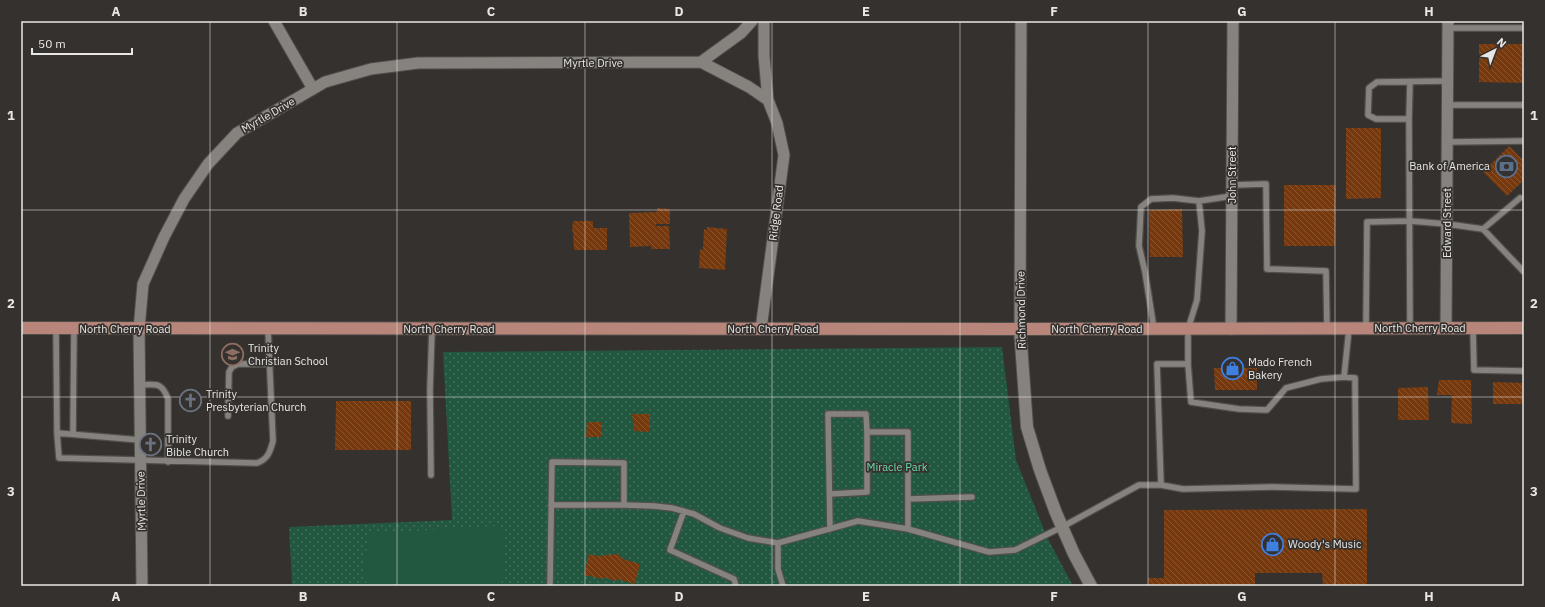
<svg xmlns="http://www.w3.org/2000/svg" width="1545" height="607" font-family="'IBM Plex Sans',sans-serif">
<style>
.park{fill:url(#park-dots)}
.garden{fill:#225740}
.building{fill:url(#building-back-hatch)}
.lines{fill:none;stroke-linecap:round;stroke-linejoin:round}
.lane-casing{stroke:#514f4c;stroke-width:8}
.street-casing{stroke:#514f4c;stroke-width:13}
.secondary-casing{stroke:#514f4c;stroke-width:14}
.primary-casing{stroke:#514f4c;stroke-width:14}
.lane{stroke:#86837f;stroke-width:5.5}
.street{stroke:#86837f;stroke-width:11}
.secondary{stroke:#86837f;stroke-width:12}
.primary{stroke:#b78579;stroke-width:12}
.grid{fill:none;stroke:#e9e7e5;stroke-width:1;stroke-opacity:0.55}
.labels{text-anchor:middle;stroke-width:3.5;stroke-linejoin:round;paint-order:stroke}
.street-label{font-size:11px;fill:#e9e7e5;stroke:#34312e}
.poi-label{font-size:11px;fill:#e9e7e5;stroke:#34312e;text-anchor:start}
.park-label{font-size:11px;fill:#69dda8;stroke:#34312e}
.neatline{fill:none;stroke:#e9e7e5;stroke-width:1.5}
.grid-label{font-size:13px;text-anchor:middle;font-weight:bold;fill:#e9e7e5}
</style>
<defs>
<pattern id="park-dots" width="8" height="8" patternUnits="userSpaceOnUse"><rect width="8" height="8" fill="#225740"/><path d="M2 2h.1M6 6h.1" fill="none" stroke="#426f5b" stroke-width="1.8" stroke-linecap="round"/></pattern>
<pattern id="building-back-hatch" width="6" height="6" patternUnits="userSpaceOnUse"><rect width="6" height="6" fill="#76390e"/><path d="M-1 5l2 2M0 0l6 6M5-1l2 2" fill="none" stroke="#8a5631"/></pattern>
</defs>
<rect width="100%" height="100%" fill="#34312e"/>
<path class="park" d="M1002,347L1016,460L1047,537L1073,586H292L289,527L452,520L443,352Z"/>
<path class="garden" d="M496,526L503,533V572L501,586H367L364,566L369,534Z"/>
<path class="building" d="M1479,44H1524V83L1479,82Z
M1346,128H1381V198L1346,199Z
M1509,146L1524,161V180L1507,196L1483,172Z
M1284,185H1336L1335,246H1284Z
M657,208L670,209V224H656V226H669L670,249H651V246L630,247L629,213L657,212Z
M1182,209L1183,257H1150L1149,210Z
M573,221H593V228H607V250H574L573,231H572Z
M707,227L727,229L725,270L699,268L700,249L703,250L704,229L707,230Z
M1214,368H1257V390H1215Z
M1439,380H1471L1472,424L1451,423L1452,395H1437Z
M1493,382L1524,383V404H1493Z
M1428,387L1429,420H1398V388Z
M336,401H411V450H335Z
M632,414H650L649,432L634,431Z
M587,422H601V437H586Z
M1367,509V586H1323L1322,573H1255V586H1148V578H1164V510Z
M589,554L598,556L618,554L623,559L640,564L635,584L617,579L616,581L603,577V579L584,575Z"/>
<g class="lines">
<defs>
<path id="lane" d="M1448,28H1524
M1448,105H1524
M1409,119L1410,82
M1447,142L1524,141
M1232,185L1266,184L1267,269L1326,271L1327,329
M1199,201L1232,196
M1483,229L1520,198
M1366,327L1367,222L1410,221L1447,224L1483,229L1524,272
M56,328L57,433L59,458L257,463C268,459 270,452 273,441L268,329
M1410,328L1409,119H1376L1368,115L1369,88L1377,82L1448,81
M1473,328L1474,370L1524,371
M1154,329L1145,272L1139,246L1141,207L1151,199L1173,198L1199,201L1202,231L1197,300L1188,329V364L1191,402L1239,409L1267,410L1286,388L1321,379L1344,377L1355,378L1356,489L1273,487L1183,489L1161,485
M1344,377L1349,329
M140,385C156,384 162,382 168,399V462
M228,416L229,372L232,367L238,364H270
M57,433L140,440
M73,434L74,329
M431,475L430,389L432,329
M830,494L867,492V432
M908,499L972,497
M624,505L654,506L672,508L694,514L720,528L748,538L778,543L858,521L908,529L989,552L1015,550L1062,527L1139,485H1161L1157,364H1188
M684,511L670,550L734,579L736,586
M830,529L828,414H866L867,432H908V529
M778,543V569L783,586
M550,586L552,462L624,463V505H551"/>
<path id="street" d="M274,21L313,89
M764,21V56L768,100
M701,62L741,33L752,21
M1446,328L1448,21
M1020,329L1021,21
M1231,329L1233,21
M142,586L139,329L143,284L164,237L184,199L208,164L237,133L325,82L371,69L418,63L701,62L749,87L768,100L777,123L784,155L761,329"/>
<path id="secondary" d="M1020,329L1027,427L1040,470L1056,513L1074,554L1091,586"/>
<path id="primary" d="M21,328L1020,329L1524,328"/>
</defs>
<use href="#lane" class="lane-casing"/>
<use href="#street" class="street-casing"/>
<use href="#secondary" class="secondary-casing"/>
<use href="#primary" class="primary-casing"/>
<use href="#lane" class="lane"/>
<use href="#street" class="street"/>
<use href="#secondary" class="secondary"/>
<use href="#primary" class="primary"/>
</g>
<path class="grid" d="M210,21V586M397,21V586M585,21V586M772,21V586M960,21V586M1148,21V586M1335,21V586M21,210H1524M21,397H1524"/>
<defs>
<symbol id="bank-ring" viewBox="-11 -11 22 22"><circle r="9.5" fill="#34312e" stroke="#5c6f8a" stroke-width="1.5"/><path d="M-6-4H6V4H-6ZM0-2.3a2.3 2.3 0 1 0 0 4.6a2.3 2.3 0 1 0 0-4.6Z" fill="#5c6f8a"/></symbol>
<symbol id="school-ring" viewBox="-11 -11 22 22"><circle r="9.5" fill="#34312e" stroke="#8d6e63" stroke-width="1.5"/><path d="M0-5L7-2L0 1L-7-2ZM-4 1L0 2.5L4 1V4Q0 6-4 4Z" fill="#8d6e63"/></symbol>
<symbol id="shop-ring" viewBox="-11 -11 22 22"><circle r="9.5" fill="#34312e" stroke="#3f7fe0" stroke-width="1.5"/><path d="M-5-2.5h2.3a2.7 3.5 0 0 1 5.4 0H5L5.5 6h-11ZM-1.5-2.5h3a1.5 2.3 0 0 0-3 0Z" fill="#3f7fe0"/></symbol>
<symbol id="church-ring" viewBox="-11 -11 22 22"><circle r="9.5" fill="#34312e" stroke="#6b7280" stroke-width="1.5"/><path d="M-1.2-6h2.4v3.5h3.3v2.4h-3.3V6h-2.4V-.1h-3.3v-2.4h3.3Z" fill="#6b7280"/></symbol>
</defs>
<g fill-rule="evenodd">
<use href="#bank-ring" x="1494" y="154" width="25" height="25"/>
<use href="#school-ring" x="220" y="342" width="25" height="25"/>
<use href="#shop-ring" x="1220" y="356" width="25" height="25"/>
<use href="#church-ring" x="178" y="388" width="25" height="25"/>
<use href="#church-ring" x="138" y="432" width="25" height="25"/>
<use href="#shop-ring" x="1260" y="532" width="25" height="25"/>
</g>
<g class="labels">
<g class="street-label">
<text x="593" y="67">Myrtle Drive</text>
<text transform="translate(268 115) rotate(-30)" y="4">Myrtle Drive</text>
<text transform="translate(1232 175) rotate(-90)" y="4">John Street</text>
<text transform="translate(776 213) rotate(-83)" y="4">Ridge Road</text>
<text transform="translate(1447 223) rotate(-90)" y="4">Edward Street</text>
<text transform="translate(1021 310) rotate(-91)" y="4">Richmond Drive</text>
<text x="1420" y="332">North Cherry Road</text>
<text x="125" y="333">North Cherry Road</text>
<text x="449" y="333">North Cherry Road</text>
<text x="773" y="333">North Cherry Road</text>
<text x="1097" y="333">North Cherry Road</text>
<text transform="translate(141 501) rotate(-91)" y="4">Myrtle Drive</text>
</g>
<g class="poi-label">
<text x="1490" y="170" text-anchor="end">Bank of America</text>
<text x="248" y="352">Trinity<tspan x="248" dy="13">Christian School</tspan></text>
<text x="1248" y="366">Mado French<tspan x="1248" dy="13">Bakery</tspan></text>
<text x="206" y="398">Trinity<tspan x="206" dy="13">Presbyterian Church</tspan></text>
<text x="166" y="443">Trinity<tspan x="166" dy="13">Bible Church</tspan></text>
<text x="1288" y="548">Woody's Music</text>
</g>
<g class="park-label">
<text x="897" y="471">Miracle Park</text>
</g>
</g>
<rect width="1545" height="607" fill="none" stroke="#34312e" stroke-width="44"/>
<g transform="translate(1495 50) rotate(42)" stroke="#34312e" stroke-width="3" paint-order="stroke">
<path d="M0-3L7 15L0 10L-7 15Z" fill="#e9e7e5"/>
<text y="-6" font-size="11" font-weight="bold" text-anchor="middle" fill="#e9e7e5">N</text>
</g>
<path d="M32 48v6h100v-6" fill="none" stroke="#e9e7e5" stroke-width="2"/>
<text x="38" y="48" font-size="12" fill="#e9e7e5" stroke="#34312e" stroke-width="3" paint-order="stroke">50 m</text>
<rect x="22" y="22" width="1501" height="563" class="neatline"/>
<g class="grid-label">
<text x="116" y="16">A</text>
<text x="303" y="16">B</text>
<text x="491" y="16">C</text>
<text x="679" y="16">D</text>
<text x="866" y="16">E</text>
<text x="1054" y="16">F</text>
<text x="1242" y="16">G</text>
<text x="1429" y="16">H</text>
<text x="11" y="120">1</text>
<text x="1534" y="120">1</text>
<text x="11" y="308">2</text>
<text x="1534" y="308">2</text>
<text x="11" y="496">3</text>
<text x="1534" y="496">3</text>
<text x="116" y="601">A</text>
<text x="303" y="601">B</text>
<text x="491" y="601">C</text>
<text x="679" y="601">D</text>
<text x="866" y="601">E</text>
<text x="1054" y="601">F</text>
<text x="1242" y="601">G</text>
<text x="1429" y="601">H</text>
</g>
</svg>
